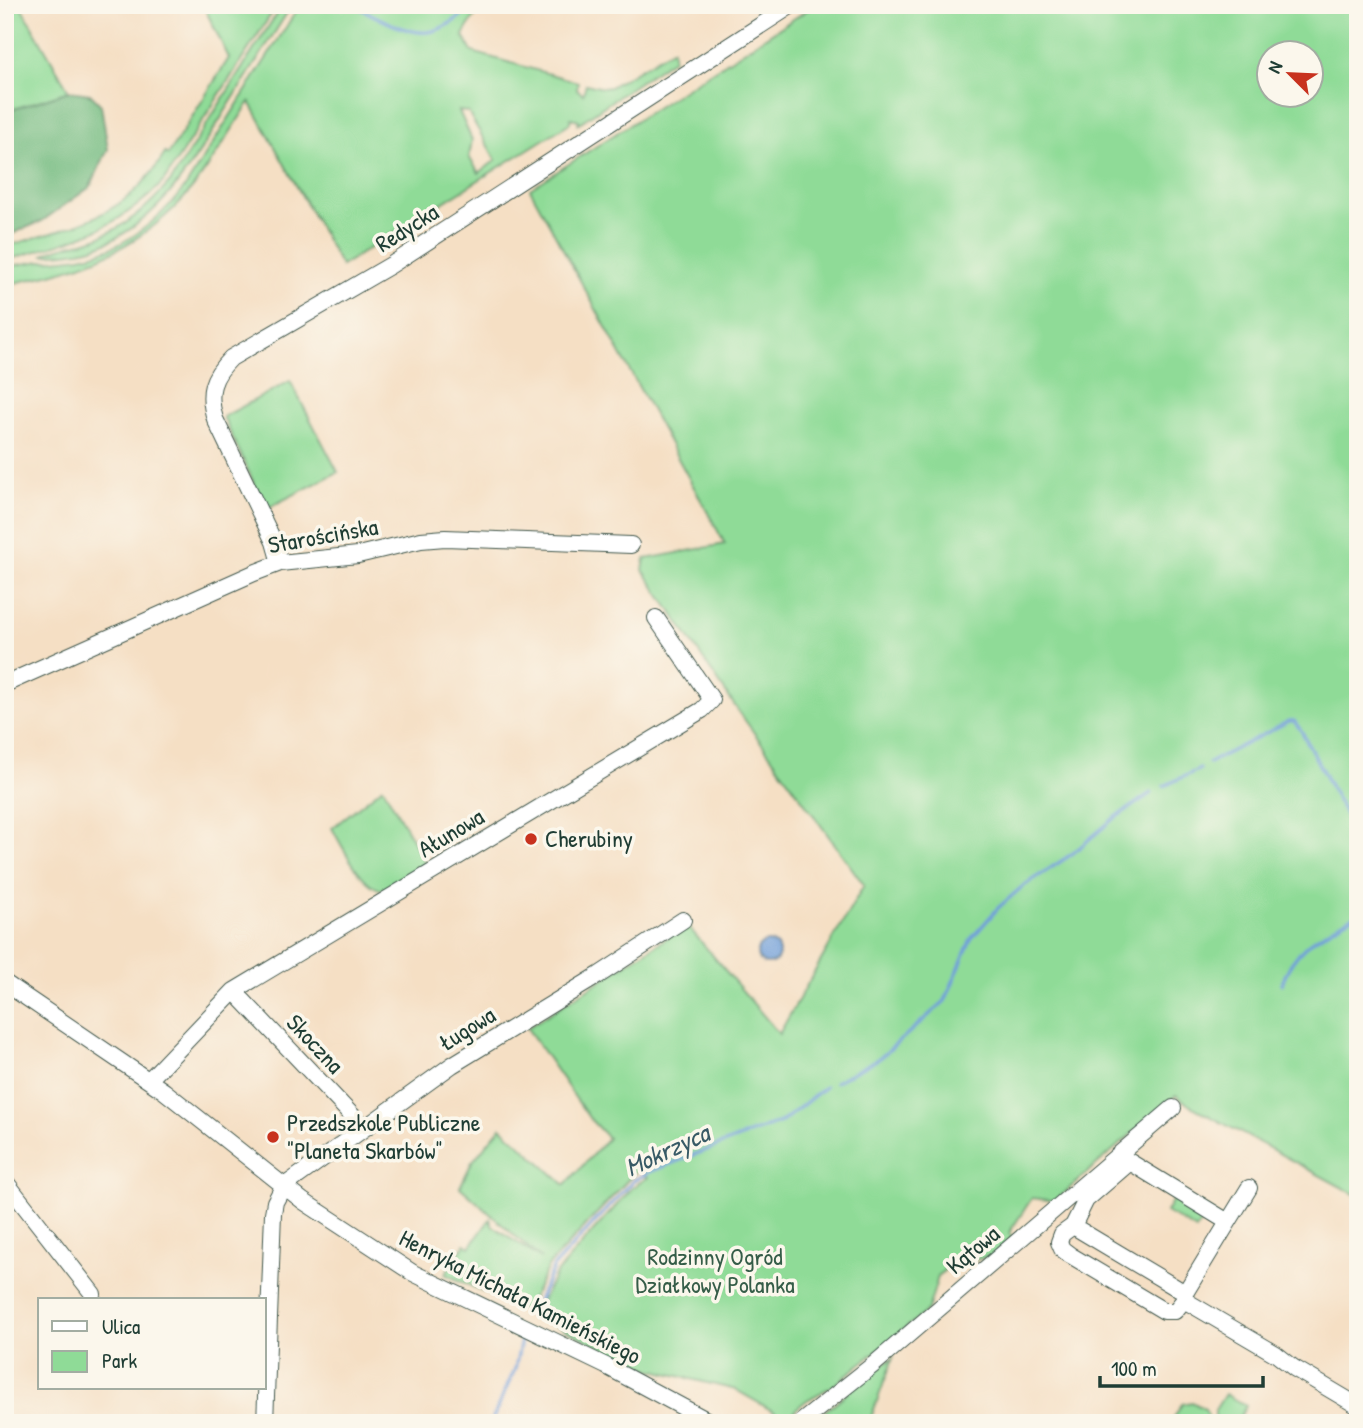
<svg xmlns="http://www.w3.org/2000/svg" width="1363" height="1428" font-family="'Patrick Hand',sans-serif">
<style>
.green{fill:#8fdb97;stroke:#578c66;stroke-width:2;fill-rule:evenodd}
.forest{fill:#73bb80;stroke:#497c5a;stroke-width:2}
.water{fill:#719fd9;stroke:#486e86;stroke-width:2}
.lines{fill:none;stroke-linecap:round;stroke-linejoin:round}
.stream{stroke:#719fd9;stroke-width:3.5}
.minor-casing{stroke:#3f554a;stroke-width:18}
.minor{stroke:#fff;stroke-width:16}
.poi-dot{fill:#c8321e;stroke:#fbf7ec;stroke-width:2.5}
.labels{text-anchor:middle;stroke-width:7;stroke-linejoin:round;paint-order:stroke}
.street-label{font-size:24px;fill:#1f3d34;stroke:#fbf7ec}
.poi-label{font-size:24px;fill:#1f3d34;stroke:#fbf7ec;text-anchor:start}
.park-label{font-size:24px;fill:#355d48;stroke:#fbf7ec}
.water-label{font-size:26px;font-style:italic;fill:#385a66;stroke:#fbf7ec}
</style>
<rect width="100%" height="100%" fill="#fbf7ec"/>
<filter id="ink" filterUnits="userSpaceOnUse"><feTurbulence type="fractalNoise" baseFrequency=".0143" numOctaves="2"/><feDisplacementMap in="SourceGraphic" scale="14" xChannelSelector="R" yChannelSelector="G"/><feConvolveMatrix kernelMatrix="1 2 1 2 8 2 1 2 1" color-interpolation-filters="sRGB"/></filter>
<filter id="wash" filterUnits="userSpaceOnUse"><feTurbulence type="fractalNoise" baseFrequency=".00686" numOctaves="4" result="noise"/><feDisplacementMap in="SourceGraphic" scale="28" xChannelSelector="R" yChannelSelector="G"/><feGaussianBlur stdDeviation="1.57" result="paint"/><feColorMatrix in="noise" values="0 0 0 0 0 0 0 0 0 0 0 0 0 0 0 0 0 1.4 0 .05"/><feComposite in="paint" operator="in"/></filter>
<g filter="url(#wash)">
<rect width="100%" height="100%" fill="#f5dfc4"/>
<path class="green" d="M5,5H20L69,91L5,112Z
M203,5H277L164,181C114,234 71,239 5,261V247C72,225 126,220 165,153L168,155L229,58Z
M282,5H292C271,38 250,72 229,105C196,158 166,215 106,243C87,252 64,253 43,255C57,246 79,244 96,238C128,226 149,206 171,181Z
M300,5H486L472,20L463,35L472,52L578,82L577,89L583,94L586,84L603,88L610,87L673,49V59L578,124L579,120L571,118L570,123L341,266L250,102C229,132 206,175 182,200C130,255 77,269 5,285V268C30,260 55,261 80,257C124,250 160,219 186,186ZM459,111L468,112L496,160L479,173L469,157L472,140Z
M815,5H1358V1196L1189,1105L1176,1095L1055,1201L1032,1198L1009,1233L1013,1238L992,1256L948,1266L938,1277L928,1310L833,1386L807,1400L796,1409L791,1417L785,1418L736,1390L650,1369L631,1362L534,1315L557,1272L632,1188L648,1177L639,1168L549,1265L526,1311L445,1274L465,1244L470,1247L490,1219L492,1225L541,1259L460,1187L472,1162L501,1127L565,1185L608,1138L590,1119L527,1028L687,925L779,1034L864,885L739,712L643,570L645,559L725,544L530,189ZM1268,52H1310V94H1268Z
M290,381L338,472L266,509L223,417Z
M383,787L427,866C415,873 402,884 389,889C366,897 341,844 332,828Z
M1175,1196L1205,1215L1196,1230L1166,1212Z
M893,1358L869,1423H811L866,1377Z
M1225,1394L1246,1406L1236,1423H1215V1410Z
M1192,1402L1205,1409L1211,1423H1171L1182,1404Z"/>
<path class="forest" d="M69,91L90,94L101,105L108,149L90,187L42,221L5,237V112Z"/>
<path class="water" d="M757 953a11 11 0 1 1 22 0a11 11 0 1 1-22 0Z"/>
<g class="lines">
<path class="stream" d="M354,5C373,15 405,34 427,32C444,31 462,15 475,5
M1209,763L1289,721H1294L1302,732L1358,839
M1164,786L1200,769
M1282,984C1294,945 1324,933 1358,914
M835,1082L880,1058L945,1001L971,939L998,908L1022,887L1072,854L1112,820L1151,793
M531,1316L554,1266L633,1181L649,1172L783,1121L825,1087
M491,1423L515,1369L522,1335"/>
</g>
</g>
<g filter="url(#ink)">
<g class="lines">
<defs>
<path id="minor" d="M280,563L274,542L215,419C207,392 212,377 231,358L391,265L792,5
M5,684L254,573L280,563L358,555L421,540L445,538L631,545
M5,983L164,1091L303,1201L413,1273L606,1366L712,1423
M234,991L364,1128
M149,1080L234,991L702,710L712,700L656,618
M5,1181L93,1294
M1249,1188L1185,1293L1184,1300L1276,1354L1294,1368L1358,1406
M1073,1226L1185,1293
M1184,1300L1175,1311H1164L1070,1255L1062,1249L1059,1242L1062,1234L1073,1226L1086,1200L1130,1162L1228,1222
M265,1423L273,1213L275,1202L283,1187L452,1065L599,975L683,920
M800,1423L873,1365L1173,1108"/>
</defs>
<use href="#minor" class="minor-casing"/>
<use href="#minor" class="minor"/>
</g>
</g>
<g class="poi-dot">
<circle cx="531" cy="839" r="7"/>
<circle cx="273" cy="1137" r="7"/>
</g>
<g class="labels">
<g class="street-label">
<text transform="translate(407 228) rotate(-32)" y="8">Redycka</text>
<text transform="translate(323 536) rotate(-10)" y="8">Starościńska</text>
<text transform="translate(451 833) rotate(-31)" y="8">Ałunowa</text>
<text transform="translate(467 1029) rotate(-32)" y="8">Ługowa</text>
<text transform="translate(315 1044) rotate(47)" y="8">Skoczna</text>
<text transform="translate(973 1250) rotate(-40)" y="8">Kątowa</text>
<text transform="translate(520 1297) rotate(27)" y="8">Henryka Michała Kamieńskiego</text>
</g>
<g class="poi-label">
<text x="545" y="847">Cherubiny</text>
<text x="287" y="1131">Przedszkole Publiczne<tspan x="287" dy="28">"Planeta Skarbów"</tspan></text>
</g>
<g class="park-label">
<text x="715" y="1265">Rodzinny Ogród<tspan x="715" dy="28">Działkowy Polanka</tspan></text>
</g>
<g class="water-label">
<text transform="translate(667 1150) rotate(-25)" y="9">Mokrzyca</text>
</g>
</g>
<rect width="1363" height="1428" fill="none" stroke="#fbf7ec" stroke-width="28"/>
<rect x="38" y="1298" width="228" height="91" fill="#fbf7ec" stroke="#a3ada2" stroke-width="2"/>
<rect x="52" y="1321" width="35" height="10" fill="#ffffff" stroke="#a3ada2" stroke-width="2"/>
<text x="102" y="1334" font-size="21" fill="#1f3d34">Ulica</text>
<rect x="52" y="1351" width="35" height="21" fill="#8fdb97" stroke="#a3ada2" stroke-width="2"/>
<text x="102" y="1368" font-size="21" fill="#1f3d34">Park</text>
<g transform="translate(1290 74) rotate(294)"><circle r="33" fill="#fbf7ec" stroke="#a3ada2" stroke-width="2"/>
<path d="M0-5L12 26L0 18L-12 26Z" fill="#c8321e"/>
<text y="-10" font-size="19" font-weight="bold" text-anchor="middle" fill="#1f3d34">N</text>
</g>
<path d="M1100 1376v10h163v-10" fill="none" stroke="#1f3d34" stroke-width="3.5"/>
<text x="1111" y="1376" font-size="21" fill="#1f3d34" stroke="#fbf7ec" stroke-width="5" paint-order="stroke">100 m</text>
</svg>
